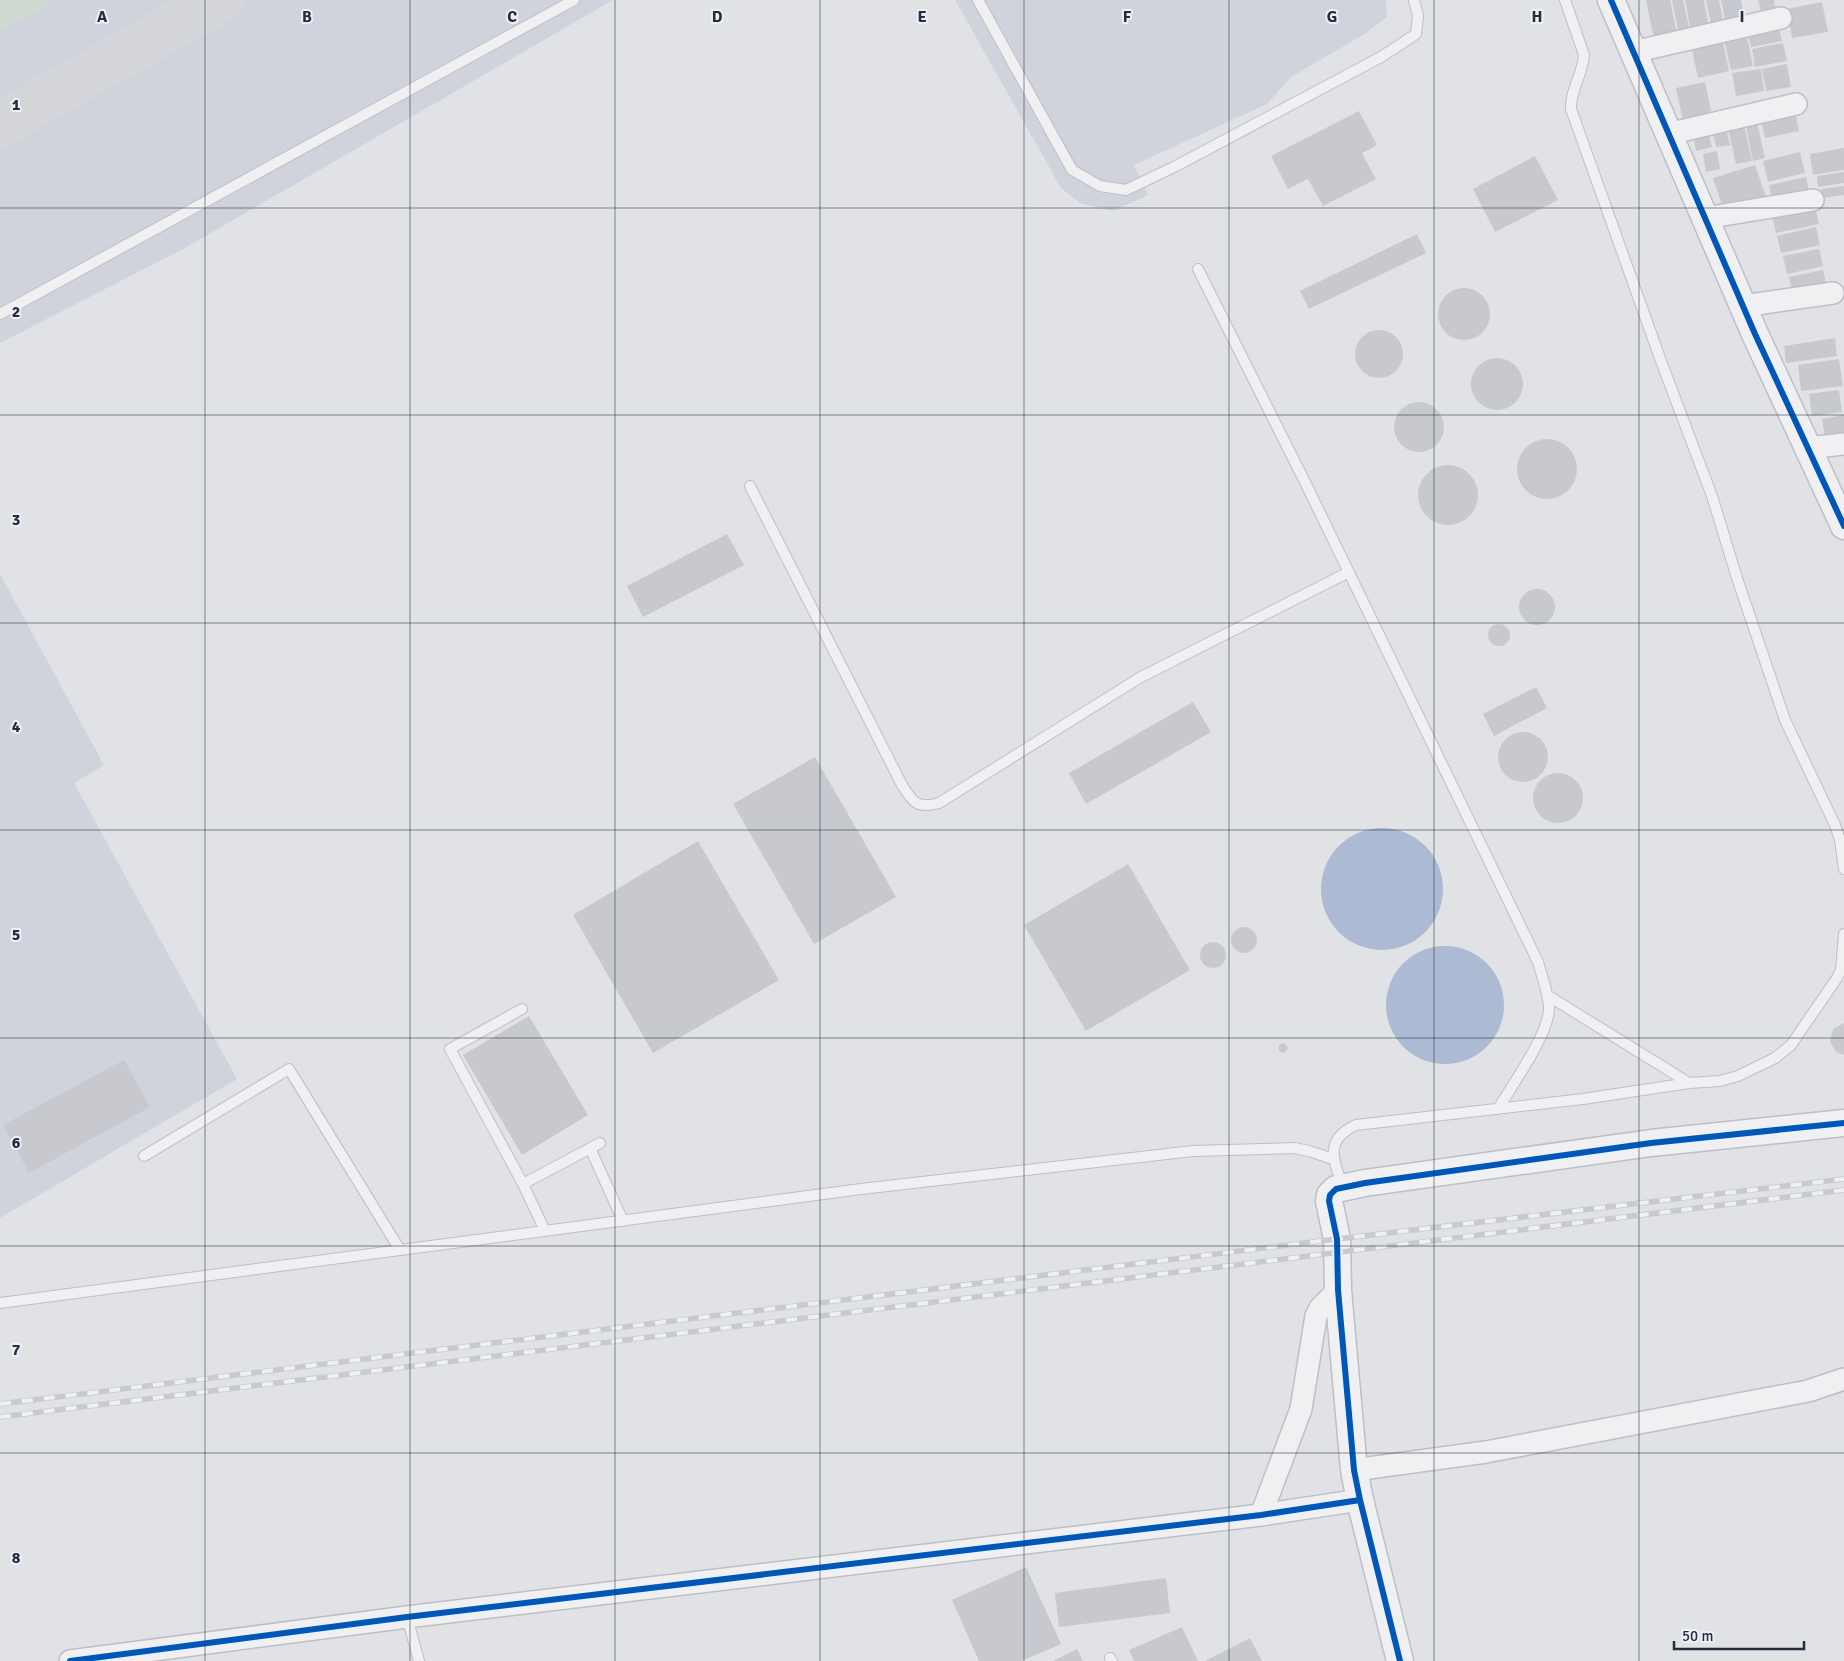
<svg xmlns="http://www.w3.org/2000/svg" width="1844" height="1661" font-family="Signika,sans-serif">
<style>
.built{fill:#d1d3dc}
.green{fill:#cfdad0}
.water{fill:#acbad3}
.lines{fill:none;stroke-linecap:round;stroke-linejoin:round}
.taxiway{stroke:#d5d6da;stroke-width:46}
.building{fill:#c8c9ce}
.service-casing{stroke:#bebfc4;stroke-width:12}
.minor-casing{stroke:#bebfc4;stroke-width:24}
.tertiary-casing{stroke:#bebfc4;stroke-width:29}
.service{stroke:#f0f0f3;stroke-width:10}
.minor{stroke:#f0f0f3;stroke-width:21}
.tertiary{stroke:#f0f0f3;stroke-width:26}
.rail-casing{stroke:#c9cace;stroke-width:5.5}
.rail{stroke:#edf0f6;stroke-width:4;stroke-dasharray:11;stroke-linecap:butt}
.cycleway-casing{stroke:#edf0f6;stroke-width:9}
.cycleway{stroke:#0057b8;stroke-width:6}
.grid{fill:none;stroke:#262c40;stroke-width:1;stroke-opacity:0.55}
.grid-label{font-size:16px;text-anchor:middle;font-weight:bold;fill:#262c40;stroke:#edf0f6;stroke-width:4;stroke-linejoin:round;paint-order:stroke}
</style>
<rect width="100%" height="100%" fill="#e1e2e6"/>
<path class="built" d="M0,0H613L183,249L0,343Z
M955,0H1386L1387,17L1363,35L1291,77L1267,104L1134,165L1148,195L1113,211L1080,203L1061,188Z
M0,574L104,765L74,783L237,1079L0,1218Z"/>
<path class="green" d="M0,0H55L0,32Z"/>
<path class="water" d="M1321 889a61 61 0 1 1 122 0a61 61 0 1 1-122 0Z
M1386 1005a59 59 0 1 1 118 0a59 59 0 1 1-118 0Z"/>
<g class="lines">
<path class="taxiway" d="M0,124L220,0"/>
</g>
<path class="building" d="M1646,0H1670L1677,34L1654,39Z
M1672,0H1683L1690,32L1679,35Z
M1685,0H1704L1709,28L1691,32Z
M1706,0H1719L1724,26L1712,28Z
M1721,0H1741L1745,21L1726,25Z
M1758,0H1774L1776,11L1762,15Z
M1822,2L1828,32L1792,38L1787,9Z
M1778,23L1782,41L1751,47L1747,29Z
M1745,27L1753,66L1731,70L1722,31Z
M1721,33L1729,71L1698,78L1690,40Z
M1783,43L1787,61L1755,67L1752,49Z
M1787,64L1791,87L1766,91L1762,69Z
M1761,69L1764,91L1736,96L1732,73Z
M1705,82L1713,120L1684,126L1676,88Z
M1359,111L1377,145L1362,153L1376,179L1323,206L1308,179L1288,189L1271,156Z
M1795,112L1799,131L1765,138L1761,120Z
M1756,118L1765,158L1753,161L1745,121Z
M1743,120L1752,161L1736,164L1727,124Z
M1725,125L1730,145L1716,147L1712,127Z
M1708,131L1712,147L1696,151L1693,134Z
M1844,148V170L1813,175L1810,154Z
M1717,151L1720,169L1706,172L1703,154Z
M1800,152L1805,173L1768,182L1763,161Z
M1535,156L1558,200L1495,232L1473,189Z
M1755,165L1767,200L1725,214L1713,178Z
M1844,172V183L1818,187L1817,176Z
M1806,177L1810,196L1772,203L1769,185Z
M1844,186V195L1822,198L1821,189Z
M1815,206L1819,224L1776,233L1772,215Z
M1816,227L1820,245L1781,253L1777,236Z
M1417,234L1426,253L1309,309L1300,291Z
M1819,249L1823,266L1787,274L1783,256Z
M1823,270L1827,288L1793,295L1789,277Z
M1438 314a26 26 0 1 1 52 0a26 26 0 1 1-52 0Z
M1355 354a24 24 0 1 1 48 0a24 24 0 1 1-48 0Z
M1835,338L1837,356L1786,363L1784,346Z
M1471 384a26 26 0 1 1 52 0a26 26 0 1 1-52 0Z
M1839,359L1843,386L1801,391L1798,365Z
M1839,390L1842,412L1812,416L1809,394Z
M1394 427a25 25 0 1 1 50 0a25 25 0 1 1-50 0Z
M1844,415V440L1826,443L1822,419Z
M1517 469a30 30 0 1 1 60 0a30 30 0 1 1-60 0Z
M1418 495a30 30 0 1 1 60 0a30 30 0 1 1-60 0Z
M727,534L744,565L643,617L627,586Z
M1519 607a18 18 0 1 1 36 0a18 18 0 1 1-36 0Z
M1488 635a11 11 0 1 1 22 0a11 11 0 1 1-22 0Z
M1536,687L1547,708L1494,736L1483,714Z
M1193,702L1211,732L1086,804L1069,773Z
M1498 757a25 25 0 1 1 50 0a25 25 0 1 1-50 0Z
M815,757L896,897L814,944L733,804Z
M1533 798a25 25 0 1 1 50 0a25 25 0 1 1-50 0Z
M698,841L779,980L653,1053L573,915Z
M1128,864L1190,970L1086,1031L1024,925Z
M1231 940a13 13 0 1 1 26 0a13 13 0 1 1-26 0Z
M1200 955a13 13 0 1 1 26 0a13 13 0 1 1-26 0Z
M529,1016L588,1115L522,1155L463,1055Z
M1844,1023V1055L1836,1052L1830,1041L1833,1029Z
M1278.5 1048a4.5 4.5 0 1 1 9 0a4.5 4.5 0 1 1-9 0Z
M124,1060L150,1107L29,1173L3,1125Z
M1026,1567L1061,1644L1021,1661H979L952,1600Z
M1166,1578L1170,1613L1059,1627L1055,1593Z
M1182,1627L1198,1661H1134L1129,1650Z
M1250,1638L1262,1661H1205Z
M1077,1649L1083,1661H1053Z"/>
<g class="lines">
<defs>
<path id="service" d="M978,0L1072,170L1100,186L1126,190L1176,166L1381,57L1416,34L1418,16L1414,0
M1565,0L1584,55C1583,74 1570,90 1571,109L1661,361L1712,496L1737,578L1785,720L1835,825L1840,840L1844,869
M1198,269L1305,482L1538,962C1542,977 1548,992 1549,1007C1550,1033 1512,1085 1498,1109
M0,314L574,0
M750,486L902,785C913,803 918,809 939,803L1141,677L1349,572
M1547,995L1689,1083
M522,1009L450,1049L523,1184L545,1231
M590,1148L623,1221
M144,1156L289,1069L400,1250
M523,1184L600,1143
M1343,1187C1334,1161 1323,1140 1356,1125L1583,1099L1689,1083L1720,1081L1738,1076L1775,1058L1791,1045L1837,978L1841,970L1844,934
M0,1303L861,1189L1193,1151L1295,1148L1309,1151L1333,1159
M407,1617L419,1661
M1110,1658L1112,1661"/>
<path id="minor" d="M1633,52L1781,18
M1668,134L1796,104
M1705,218L1813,200
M1743,306L1833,293
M1808,448L1844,444
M1354,1470L1486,1452L1808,1391L1844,1379
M1261,1515L1301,1409L1316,1316L1320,1308L1338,1290
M70,1661L407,1617L1261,1515L1360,1500"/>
<path id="tertiary" d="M1611,0L1755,334L1844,526
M1400,1661L1360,1500L1354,1470L1338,1290L1337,1239L1329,1201L1330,1195L1336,1189L1365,1183L1651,1143L1844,1123"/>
</defs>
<use href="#service" class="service-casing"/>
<use href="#minor" class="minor-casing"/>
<use href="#tertiary" class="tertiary-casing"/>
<use href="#service" class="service"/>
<use href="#minor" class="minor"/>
<use href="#tertiary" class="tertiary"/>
<defs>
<path id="rail" d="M0,1404L1337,1239L1844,1179
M0,1417L1844,1190"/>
</defs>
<use href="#rail" class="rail-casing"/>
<use href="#rail" class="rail"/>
<defs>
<path id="cycleway" d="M1611,0L1755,334L1844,526
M70,1661L407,1617L1261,1515L1360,1500
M1400,1661L1360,1500L1354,1470L1338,1290L1337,1239L1329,1201L1330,1195L1336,1189L1365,1183L1651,1143L1844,1123"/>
</defs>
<use href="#cycleway" class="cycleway-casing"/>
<use href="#cycleway" class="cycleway"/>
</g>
<path class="grid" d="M205,0V1661M410,0V1661M615,0V1661M820,0V1661M1024,0V1661M1229,0V1661M1434,0V1661M1639,0V1661M0,208H1844M0,415H1844M0,623H1844M0,830H1844M0,1038H1844M0,1246H1844M0,1453H1844"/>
<g class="grid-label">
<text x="102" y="22">A</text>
<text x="307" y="22">B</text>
<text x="512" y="22">C</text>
<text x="717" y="22">D</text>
<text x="922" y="22">E</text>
<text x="1127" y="22">F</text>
<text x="1332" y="22">G</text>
<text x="1537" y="22">H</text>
<text x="1742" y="22">I</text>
<text x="16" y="110">1</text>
<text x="16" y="317">2</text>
<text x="16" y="525">3</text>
<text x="16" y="732">4</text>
<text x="16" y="940">5</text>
<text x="16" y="1148">6</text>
<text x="16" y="1355">7</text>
<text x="16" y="1563">8</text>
</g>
<path d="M1674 1641v8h130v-8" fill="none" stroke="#262c40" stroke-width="2.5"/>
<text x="1682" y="1641" font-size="15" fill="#262c40" stroke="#edf0f6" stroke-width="4" paint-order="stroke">50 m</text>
</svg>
